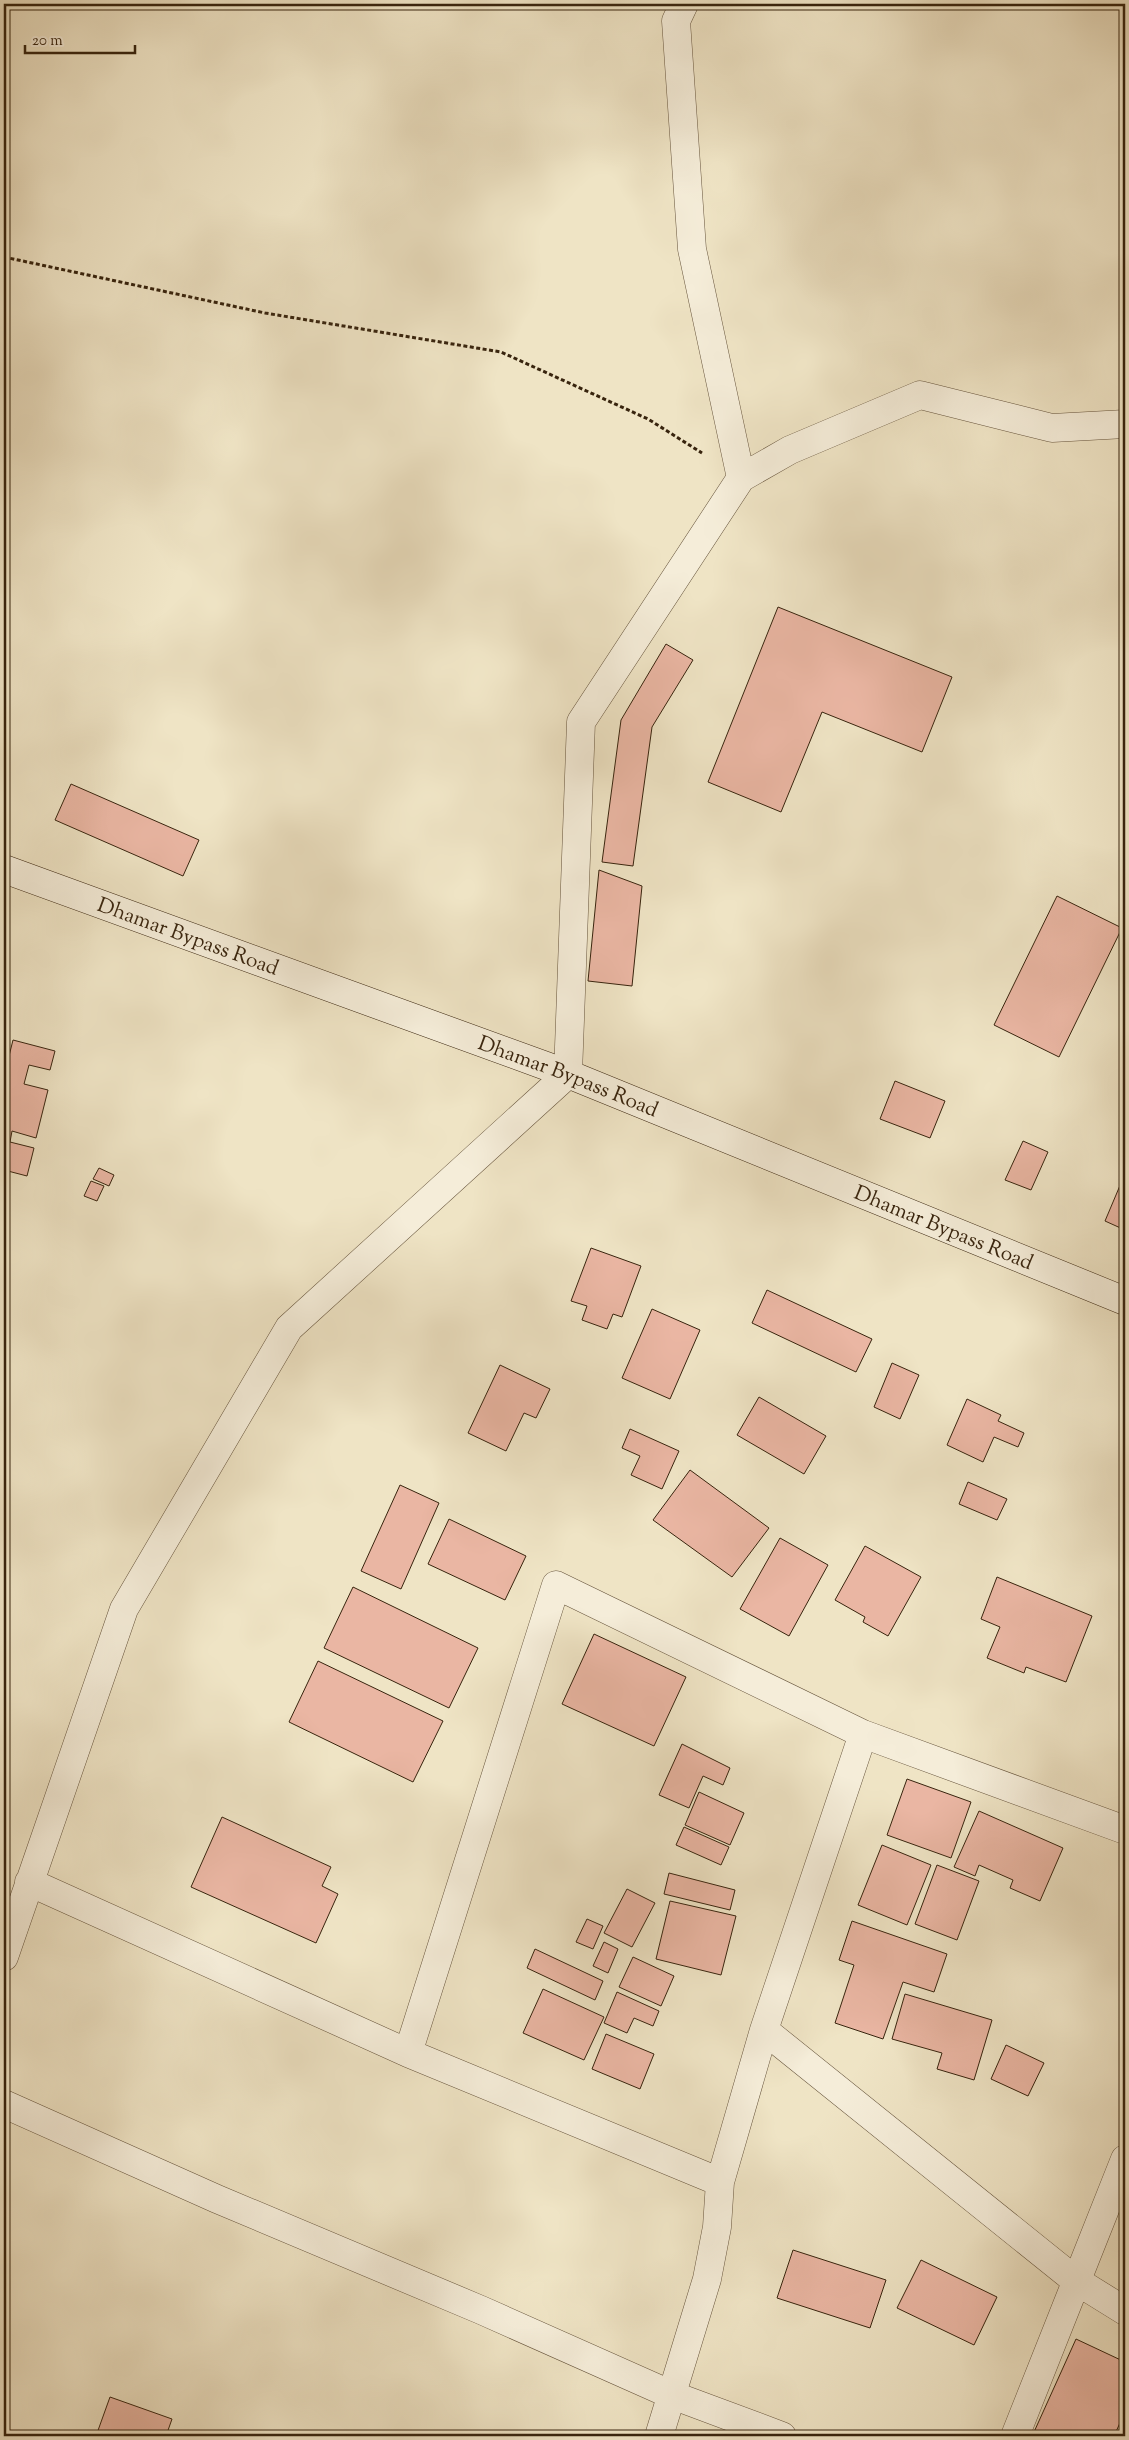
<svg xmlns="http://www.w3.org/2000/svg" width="1129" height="2440" font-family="'Sorts Mill Goudy',serif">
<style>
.building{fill:#eab6a3;stroke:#38240e}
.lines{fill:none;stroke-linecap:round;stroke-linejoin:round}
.minor-casing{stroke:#66543c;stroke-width:29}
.secondary-casing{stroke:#38240e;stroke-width:29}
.path{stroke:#38240e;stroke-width:3;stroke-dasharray:4 2.5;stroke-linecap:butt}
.minor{stroke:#f5edd9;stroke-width:28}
.secondary{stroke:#f5edd9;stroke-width:28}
.labels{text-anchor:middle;stroke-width:4;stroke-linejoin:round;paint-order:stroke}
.street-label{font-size:21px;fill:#38240e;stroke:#f5edd9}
</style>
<rect width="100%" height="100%" fill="#efe4c5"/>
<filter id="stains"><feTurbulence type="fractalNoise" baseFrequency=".004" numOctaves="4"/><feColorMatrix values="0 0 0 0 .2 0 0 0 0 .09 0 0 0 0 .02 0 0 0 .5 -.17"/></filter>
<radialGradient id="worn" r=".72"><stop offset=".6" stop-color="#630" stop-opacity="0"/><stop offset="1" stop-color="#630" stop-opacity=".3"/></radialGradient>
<path class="building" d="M778,607L952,677L922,752L822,712L781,812L708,782Z
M666,644L693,660L652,727L633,866L602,862L621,720Z
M71,784L199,840L183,876L55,820Z
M599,870L642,886L632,986L588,981Z
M1057,896L1122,928L1059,1057L994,1025Z
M13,1040L55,1051L50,1070L29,1065L24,1084L48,1090L36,1138L12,1131L10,1142L34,1148L27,1176L4,1170V1076Z
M895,1081L945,1101L930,1138L880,1119Z
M1023,1141L1048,1152L1031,1190L1005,1180Z
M99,1168L114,1175L109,1186L93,1179Z
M1124,1176L1125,1177V1230L1105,1221Z
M91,1181L104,1186L97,1201L84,1196Z
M591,1248L641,1266L622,1317L613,1314L607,1329L582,1320L587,1306L571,1301Z
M767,1290L872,1339L856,1372L752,1323Z
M652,1309L700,1330L670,1399L622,1378Z
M892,1363L919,1375L900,1419L874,1407Z
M500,1365L550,1389L536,1418L524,1413L506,1451L468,1433Z
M759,1397L826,1436L804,1474L737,1435Z
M967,1399L1001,1415L998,1421L1024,1433L1018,1447L994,1437L983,1462L947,1445Z
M630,1429L679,1451L662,1489L631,1475L640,1456L622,1448Z
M690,1470L769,1528L732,1577L653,1520Z
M968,1482L1007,1499L997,1520L959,1504Z
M400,1485L439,1503L401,1589L361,1571Z
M449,1519L526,1556L505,1600L428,1564Z
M780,1538L828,1565L789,1636L740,1609Z
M865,1546L921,1577L888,1636L863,1622L865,1617L835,1600Z
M997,1577L1092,1616L1066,1682L1026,1667L1024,1673L987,1658L1000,1627L981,1619Z
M353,1587L478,1648L449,1708L324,1648Z
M594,1634L686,1677L654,1746L562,1704Z
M318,1661L443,1721L413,1782L289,1722Z
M682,1744L730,1768L723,1785L703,1776L689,1808L659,1795Z
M907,1779L971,1802L951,1858L887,1835Z
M699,1792L744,1813L730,1845L685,1825Z
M979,1811L1063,1848L1040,1901L1010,1888L1013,1880L979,1865L975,1876L954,1867Z
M222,1817L331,1867L322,1886L338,1894L316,1943L191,1887Z
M684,1827L729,1847L721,1865L676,1845Z
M882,1845L931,1865L907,1925L858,1905Z
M937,1865L979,1881L957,1940L915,1924Z
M669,1873L735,1890L730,1910L664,1894Z
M627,1889L655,1903L632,1947L604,1933Z
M670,1901L736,1916L721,1975L656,1959Z
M587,1919L603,1926L593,1949L576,1942Z
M852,1921L947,1954L934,1992L903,1982L883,2039L835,2023L854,1965L839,1960Z
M604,1942L618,1949L608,1973L593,1966Z
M535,1949L603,1981L595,2000L527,1968Z
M633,1957L674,1976L661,2006L619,1987Z
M543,1989L604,2017L584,2060L523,2033Z
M617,1992L659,2011L653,2026L634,2018L627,2033L604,2023Z
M905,1994L992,2020L974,2080L937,2069L942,2053L892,2039Z
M606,2034L654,2054L640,2089L592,2069Z
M1006,2045L1044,2063L1028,2096L991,2079Z
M793,2250L886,2280L870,2328L777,2298Z
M921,2260L997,2297L974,2345L897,2308Z
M1076,2339L1125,2362V2412L1114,2436H1044L1034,2432Z
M110,2397L172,2419L166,2436H96Z"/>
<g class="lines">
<defs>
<path id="minor" d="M741,478L790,450L920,395L1052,428L1125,424
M29,1882L408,2053L720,2182
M4,1957L124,1609L289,1328L568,1074L581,722L741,478L692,249L676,21L684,4
M764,2030L1075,2280L1125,2311
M408,2053L556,1585L863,1734L1125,1830
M4,2104L217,2199L481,2310L672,2395L782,2436
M659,2436L707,2279L717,2227L720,2182L764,2030L863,1734
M1015,2436L1125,2159"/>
<g id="secondary">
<path id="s1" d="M4,869L568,1074L1125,1301"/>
</g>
</defs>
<use href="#minor" class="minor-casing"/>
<use href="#secondary" class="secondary-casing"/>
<path class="path" d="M4,257L265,313L501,352L648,419L702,453"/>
<use href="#minor" class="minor"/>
<use href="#secondary" class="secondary"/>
</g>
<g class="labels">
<g class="street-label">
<text dy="7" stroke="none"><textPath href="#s1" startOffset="196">Dhamar Bypass Road</textPath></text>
<text dy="7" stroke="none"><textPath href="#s1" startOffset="601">Dhamar Bypass Road</textPath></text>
<text dy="7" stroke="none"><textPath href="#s1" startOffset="1006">Dhamar Bypass Road</textPath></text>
</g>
</g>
<rect width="1129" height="2440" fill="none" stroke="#efe4c5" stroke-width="20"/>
<rect x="5" y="5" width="1119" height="2430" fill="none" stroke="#38240e" stroke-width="2.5"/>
<rect x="10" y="10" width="1109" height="2420" fill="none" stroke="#38240e"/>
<path d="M25 45v8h110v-8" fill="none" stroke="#38240e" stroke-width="2.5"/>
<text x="32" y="45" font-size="15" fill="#38240e" stroke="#f5edd9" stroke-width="4" paint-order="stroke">20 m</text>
<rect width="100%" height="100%" filter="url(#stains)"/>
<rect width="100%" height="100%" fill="url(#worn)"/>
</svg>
